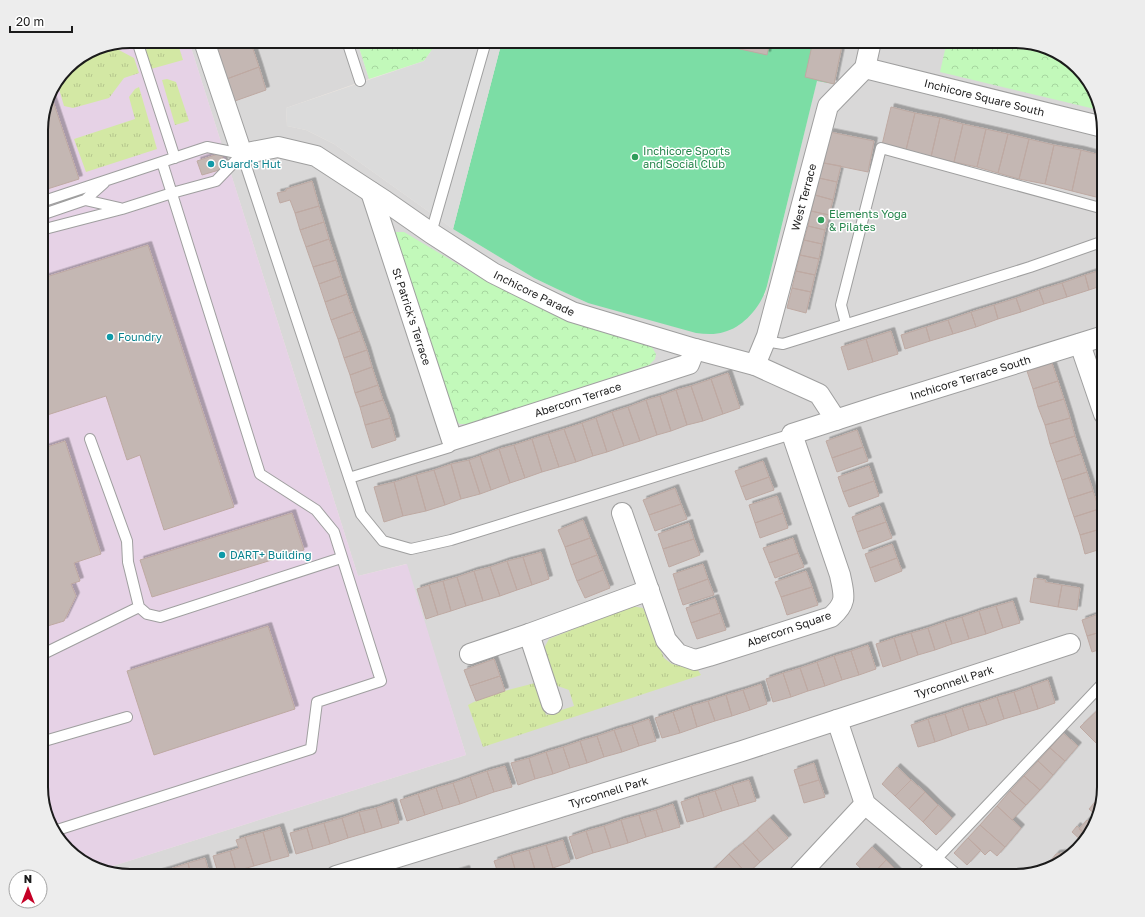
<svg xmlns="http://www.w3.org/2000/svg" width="1145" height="917" font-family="'Golos Text',sans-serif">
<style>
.residential{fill:#d9d8d8}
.railway{fill:#e6d2e6}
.grass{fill:url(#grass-tufts)}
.park{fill:url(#park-crowns)}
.pitch{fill:#7cdda5}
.parking{fill:#dbdbdb}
.building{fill:#c4b7b3;stroke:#bea9a2;filter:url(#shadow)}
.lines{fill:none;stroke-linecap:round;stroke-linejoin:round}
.service-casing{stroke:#9f9f9f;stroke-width:12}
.minor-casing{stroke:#9f9f9f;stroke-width:22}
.service{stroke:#fff;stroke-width:10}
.minor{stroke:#fff;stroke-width:20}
.leisure-dot{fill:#2e9e5b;stroke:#fff;stroke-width:1.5}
.culture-dot{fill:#0f9aa8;stroke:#fff;stroke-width:1.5}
.labels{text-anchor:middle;stroke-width:3;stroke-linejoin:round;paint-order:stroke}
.street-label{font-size:11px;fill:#1b1b1b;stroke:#fff}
.leisure-label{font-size:11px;fill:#27864d;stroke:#fff;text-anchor:start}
.culture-label{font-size:11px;fill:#0d838f;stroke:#fff;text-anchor:start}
.rim{fill:none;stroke:#1b1b1b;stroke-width:2}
</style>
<defs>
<pattern id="grass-tufts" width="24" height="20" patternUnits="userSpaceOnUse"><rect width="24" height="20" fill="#d3e8a4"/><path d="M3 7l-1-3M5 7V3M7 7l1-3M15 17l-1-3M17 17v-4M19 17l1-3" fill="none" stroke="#b5c68d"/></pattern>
<pattern id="park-crowns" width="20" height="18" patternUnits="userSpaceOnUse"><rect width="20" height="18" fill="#c2f9ba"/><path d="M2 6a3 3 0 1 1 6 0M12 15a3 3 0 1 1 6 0" fill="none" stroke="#a6d59f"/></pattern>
<filter id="shadow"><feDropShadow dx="3.5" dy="-3.5" stdDeviation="0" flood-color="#0004"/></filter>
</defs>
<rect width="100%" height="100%" fill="#ede6e0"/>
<path class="residential" d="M189,41H357L369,79L286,108L287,126L306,130L334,144L453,229L534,278L557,289L588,303L765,295L817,80L834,84L843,41H1015L1049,48L1073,63L1095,91L1104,130V787L1097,821L1082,845L1054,867L1015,876H130L100,870L466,755L406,564L358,576Z"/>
<path class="railway" d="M130,41H189L358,576L407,564L466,755L100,870L96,869L72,854L50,827L41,792V124L50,91L71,63L96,48Z"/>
<path class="grass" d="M151,41H177L183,60L151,69L145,52Z
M117,49L134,58L139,73L124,78L109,98L73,108L64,106L57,82L71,63L74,62Z
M167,79L176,82L189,121L175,125L162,80Z
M139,87L157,149L86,172L74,139L135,119L129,97L135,89Z
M631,606L643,608L664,658L672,664L684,667H696L701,675L483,747L468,705C488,694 512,689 535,683L546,715L574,706L569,690L555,685L544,648L549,639Z"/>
<path class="park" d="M357,41H433L434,47L424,61L369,79Z
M947,41H1015L1049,48L1073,63L1095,91L1099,110L940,72Z
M395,232H404L486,281L568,321L652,347L656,354L655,359L649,365L469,424H460L453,419L392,239Z"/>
<path class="pitch" d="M502,41H843L834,84L817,81L767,286C762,305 744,327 724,332C715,335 705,334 696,333L588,303L557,289L534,278L453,229Z"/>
<path class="parking" d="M433,41H502L453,229L334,144L306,130L287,126L286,108L424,61L434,47Z"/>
<path class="building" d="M733,41H770L767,55L731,47Z
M813,41H843L834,84L805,77Z
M208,43H251L259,67L224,80Z
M259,67L266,90L232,102L224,80Z
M50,92L79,179L41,191V124Z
M891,107L915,113L906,150L882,145Z
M915,113L940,118L931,157L906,150Z
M940,118L963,124L954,162L931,157Z
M963,124L986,129L977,167L954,162Z
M986,129L1008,134L998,173L977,167Z
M830,132L874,141L868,172L824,163Z
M1008,134L1029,139L1019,179L998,173Z
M1029,139L1054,145L1045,184L1019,179Z
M1054,145L1081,150L1072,191L1045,184Z
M1081,150L1104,156V178L1100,198L1072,191Z
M221,153L226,168L202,175L197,161Z
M824,163L841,166L837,182L819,178Z
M819,178L837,182L833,200L815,195Z
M1104,178V199L1100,198Z
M312,181L319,206L295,213L290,200L280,203L277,193L286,191V189Z
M815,195L833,200L829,215L811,211Z
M319,206L324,222L300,230L295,213Z
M811,211L829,215L825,230L808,226Z
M324,222L329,239L306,247L300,230Z
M808,226L825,230L822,244L804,240Z
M329,239L336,260L313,267L306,247Z
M804,240L822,244L819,259L800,255Z
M148,245L234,507L164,530L140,455L127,460L106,396L41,417V272L43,278Z
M800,255L819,259L815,275L796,271Z
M336,260L341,276L319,284L313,267Z
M1104,269V285L1089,290L1085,275Z
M796,271L815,275L811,292L792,288Z
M1085,275L1089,290L1067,297L1062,283Z
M341,276L347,294L325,302L319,284Z
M1062,283L1067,297L1044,304L1039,290Z
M792,288L811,292L806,313L787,308Z
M1039,290L1044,304L1021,312L1016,298Z
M347,294L353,312L331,320L325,302Z
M1016,298L1021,312L998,319L994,305Z
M994,305L998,319L976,327L971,312Z
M353,312L360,331L338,339L331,320Z
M971,312L976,327L953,334L948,320Z
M948,320L953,334L930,341L926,327Z
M926,327L930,341L905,349L901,335Z
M360,331L367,350L344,358L338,339Z
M891,331L898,354L873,362L866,339Z
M866,339L873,362L848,370L841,347Z
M367,350L372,367L350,375L344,358Z
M1052,363L1058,381L1033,389L1027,371Z
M372,367L378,385L355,393L350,375Z
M728,373L740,408L723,414L711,379Z
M711,379L723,414L703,421L691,386Z
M1058,381L1064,399L1038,407L1033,389Z
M378,385L383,400L360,407L355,393Z
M691,386L703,421L687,425L676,390Z
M676,390L687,425L671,431L660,396Z
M660,396L671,431L657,435L646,400Z
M1064,399L1070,418L1045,425L1038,407Z
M383,400L390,418L365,425L360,407Z
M646,400L657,435L640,441L628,407Z
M628,407L640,441L624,446L612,412Z
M612,412L624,446L607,452L596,418Z
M390,418L396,440L372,448L365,425Z
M596,418L607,452L593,456L582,423Z
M1070,418L1075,436L1050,444L1045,425Z
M582,423L593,456L576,462L564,429Z
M564,429L576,462L559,467L548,434Z
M857,430L863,447L832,458L826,441Z
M548,434L559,467L542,472L532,439Z
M1075,436L1081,454L1056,462L1050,444Z
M532,439L542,472L525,478L514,445Z
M65,441L101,554L74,563L80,581L71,584L76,596L64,621L41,628V449Z
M514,445L525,478L510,483L499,449Z
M863,447L868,461L837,472L832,458Z
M499,449L510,483L491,490L480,456Z
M1081,454L1087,472L1062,480L1056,462Z
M480,456L491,490L480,494L469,460Z
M469,460L480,494L461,499L451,464Z
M763,461L769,477L741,487L735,471Z
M451,464L461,499L445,505L434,470Z
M869,466L874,481L843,492L838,477Z
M434,470L445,505L426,511L416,475Z
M1087,472L1093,491L1068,499L1062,480Z
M416,475L426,511L403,516L394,482Z
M769,477L774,490L746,500L741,487Z
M874,481L879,496L849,507L843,492Z
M394,482L403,516L384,522L374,487Z
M675,488L681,504L649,515L643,500Z
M1093,491L1099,509L1074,517L1068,499Z
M777,496L783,513L755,523L749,505Z
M681,504L687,519L655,531L649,515Z
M880,506L886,522L857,532L852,517Z
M1099,509L1104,528L1080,535L1074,517Z
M292,513L304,550L152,597L140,560Z
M783,513L788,528L760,538L755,523Z
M583,520L590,538L565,547L558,530Z
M886,522L892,538L863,549L857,532Z
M689,523L694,539L663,549L658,534Z
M1104,528V548L1085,554L1080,535Z
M590,538L597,555L571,565L565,547Z
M793,538L798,553L769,563L763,548Z
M694,539L700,555L669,567L663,549Z
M892,544L897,558L870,568L865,554Z
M541,552L549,579L532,585L523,557Z
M798,553L804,567L775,578L769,563Z
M597,555L603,570L577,581L571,565Z
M523,557L532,585L517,590L507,561Z
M897,558L902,571L875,582L870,568Z
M507,561L517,590L500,596L490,567Z
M703,564L708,579L678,590L673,574Z
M490,567L500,596L483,601L474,571Z
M603,570L610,588L585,598L577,581Z
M474,571L483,601L466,606L457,577Z
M806,571L812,587L781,597L775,582Z
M457,577L466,606L451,611L443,581Z
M1034,578L1046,580L1045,582L1062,585L1058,607L1030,602Z
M708,579L714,595L683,605L678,590Z
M443,581L451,611L438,615L429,585Z
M429,585L438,615L426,619L417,589Z
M1062,585L1080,588L1077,610L1058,607Z
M812,587L818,605L787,615L781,597Z
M715,598L720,613L691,623L686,608Z
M1013,601L1020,623L1003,628L996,606Z
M996,606L1003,628L986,634L979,611Z
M979,611L986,634L969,639L962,617Z
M1104,612V631L1087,636L1082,620Z
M720,613L726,630L697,639L691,623Z
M962,617L969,639L952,644L945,622Z
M945,622L952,644L935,650L928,628Z
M268,626L295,709L154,755L127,671Z
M928,628L935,650L918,655L911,633Z
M1104,631V648L1092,652L1087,636Z
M911,633L918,655L901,661L894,638Z
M894,638L901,661L883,667L876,644Z
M868,645L876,669L859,675L851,651Z
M851,651L859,675L842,680L834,656Z
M834,656L842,680L825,686L817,662Z
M494,659L500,676L470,686L464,670Z
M817,662L825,686L808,691L800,668Z
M800,668L808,691L791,697L783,673Z
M783,673L791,697L773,702L766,679Z
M500,676L505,691L476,701L470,686Z
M1048,680L1055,703L1038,709L1031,686Z
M761,684L767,704L750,710L743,690Z
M1031,686L1038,709L1021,714L1014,692Z
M743,690L750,710L732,716L726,695Z
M1014,692L1021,714L1004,719L997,697Z
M726,695L732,716L715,721L708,701Z
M997,697L1004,719L987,725L979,703Z
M708,701L715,721L697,727L691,706Z
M979,703L987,725L969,730L962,708Z
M1104,704V751L1080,727Z
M691,706L697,727L680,733L673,712Z
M962,708L969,730L952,736L945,714Z
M673,712L680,733L662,738L655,718Z
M945,714L952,736L935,742L928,719Z
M649,719L656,741L639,746L632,725Z
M928,719L935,742L918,747L911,725Z
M632,725L639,746L622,752L614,730Z
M614,730L622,752L604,757L597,736Z
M1063,733L1078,746L1065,761L1050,748Z
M597,736L604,757L587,763L580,741Z
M580,741L587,763L570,768L563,747Z
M563,747L570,768L553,774L546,752Z
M1050,748L1065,761L1053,775L1038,761Z
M546,752L553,774L535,779L529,758Z
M529,758L535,779L518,785L511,763Z
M1038,761L1053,775L1040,790L1024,776Z
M814,763L819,780L799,786L794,770Z
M505,766L512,787L494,792L487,771Z
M897,767L911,780L895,796L882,784Z
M487,771L494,792L477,798L470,777Z
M1024,776L1040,790L1026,805L1010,791Z
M470,777L477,798L460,804L453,783Z
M749,780L756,801L739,806L732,785Z
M819,780L825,797L804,803L799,786Z
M911,780L925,792L909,809L895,796Z
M453,783L460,804L443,809L436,788Z
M732,785L739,806L722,811L715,791Z
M436,788L443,809L425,815L418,794Z
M715,791L722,811L704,817L698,796Z
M1010,791L1026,805L1012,820L997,806Z
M925,792L938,805L923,822L909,809Z
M418,794L425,815L407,821L400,800Z
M1101,795L1102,796L1098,817L1089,809Z
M698,796L704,817L687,822L681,802Z
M393,802L399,823L382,828L376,808Z
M673,804L680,827L663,832L656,810Z
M938,805L952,818L936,835L923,822Z
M997,806L1021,828L1005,847L980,825Z
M376,808L382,828L365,833L359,812Z
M656,810L663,832L646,837L639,815Z
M359,812L365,833L348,838L342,818Z
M639,815L646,837L628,843L621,820Z
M342,818L348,838L330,844L324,823Z
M770,818L788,838L774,850L757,830Z
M621,820L628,843L611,848L604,826Z
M1087,820L1094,826L1088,836L1079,829Z
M324,823L330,844L313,849L307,828Z
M980,825L1005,847L997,856L990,850L985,855L968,838Z
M604,826L611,848L593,853L586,831Z
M1077,826L1088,836L1084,843L1072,832Z
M280,827L289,856L271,861L263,832Z
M307,828L313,849L296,854L290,833Z
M757,830L774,850L760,862L743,843Z
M586,831L593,853L576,859L569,837Z
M263,832L271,861L254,866L245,837Z
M245,837L254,866L236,871L230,851L239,848L236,840Z
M968,838L981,850L967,865L954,853Z
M563,840L570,862L553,868L546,845Z
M743,843L760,862L747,874L729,854Z
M546,845L553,868L536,873L529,850Z
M872,847L886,860L871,876H869L856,864Z
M529,850L536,873L526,876H517L511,855Z
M230,851L236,871L219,876L213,856Z
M1063,853L1067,857L1058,864L1052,859L1056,854Z
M729,854L747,874L745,876H724L716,867Z
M511,855L517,876H499L494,861Z
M205,858L210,876H191L188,863Z
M1052,859L1058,864L1054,867L1041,870Z
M886,860L899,873L896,876H871Z
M188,863L191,876H173L170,869Z
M716,867L724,876H705Z
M170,869L173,876H154L153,874Z
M466,869L468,876H443Z"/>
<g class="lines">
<defs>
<path id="service" d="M140,41L138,44L175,158
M347,41L360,81
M242,154L361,514L383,541L411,549L451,540L792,434
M85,200L120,208
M41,202L207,147L242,154
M41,215L85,200L104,183
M41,230L122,209L172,193L216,181L242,154
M431,233L486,41
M846,324L841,305L881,148L1104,209
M765,341L783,344L1030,267L1104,241
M349,478L450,447L452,440
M139,607L147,614L160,617L341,558
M41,655L139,607L128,562L127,541L90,439
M41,742L127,717
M54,831L311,749L317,702L381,681L334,532L316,510L260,474L162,162
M920,876L1104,682"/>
<g id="minor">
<path id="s1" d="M204,41L242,154L278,147L316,156L385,201L431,233L493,273L521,287L572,312L695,349L755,365L819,394L836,420"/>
<path id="s2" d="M865,68L1103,127"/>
<path id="s3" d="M371,192L452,440L689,364L695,349"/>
<path d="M1080,344L1104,414"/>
<path id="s4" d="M755,365L767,336L828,106L865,68L871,41"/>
<path id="s5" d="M622,513L666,640L678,654L695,660L709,656L831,617C848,602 844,595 840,575L792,434L882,405L1104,336"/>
<path d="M529,634L552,704"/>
<path d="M470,654L529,634L649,590"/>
<path id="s6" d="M837,720L1070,644"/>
<path id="s7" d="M336,876L742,751L837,720L865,804L951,876"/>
<path d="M798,876L865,804"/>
</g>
</defs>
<use href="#service" class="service-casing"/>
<use href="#minor" class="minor-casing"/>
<use href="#service" class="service"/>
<use href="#minor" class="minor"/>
</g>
<g class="leisure-dot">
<circle cx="635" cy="157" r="4"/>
<circle cx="821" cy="220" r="4"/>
</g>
<g class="culture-dot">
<circle cx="211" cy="164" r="4"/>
<circle cx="110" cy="337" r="4"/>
<circle cx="222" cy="555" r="4"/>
</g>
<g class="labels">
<g class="street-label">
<text dy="4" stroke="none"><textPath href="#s2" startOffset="123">Inchicore Square South</textPath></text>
<text dy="4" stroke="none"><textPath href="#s4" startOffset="175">West Terrace</textPath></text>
<text dy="4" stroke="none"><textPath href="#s1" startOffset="453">Inchicore Parade</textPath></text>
<text dy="4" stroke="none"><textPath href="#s3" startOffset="131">St Patrick's Terrace</textPath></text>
<text dy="4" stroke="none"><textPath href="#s5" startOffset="696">Inchicore Terrace South</textPath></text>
<text dy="4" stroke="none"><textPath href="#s3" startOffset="393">Abercorn Terrace</textPath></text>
<text transform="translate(789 629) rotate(-19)" y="4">Abercorn Square</text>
<text dy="4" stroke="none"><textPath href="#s6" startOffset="123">Tyrconnell Park</textPath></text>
<text dy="4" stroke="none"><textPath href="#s7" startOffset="285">Tyrconnell Park</textPath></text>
</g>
<g class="leisure-label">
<text x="643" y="155">Inchicore Sports<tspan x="643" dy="13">and Social Club</tspan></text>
<text x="829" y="218">Elements Yoga<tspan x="829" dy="13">&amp; Pilates</tspan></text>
</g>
<g class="culture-label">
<text x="219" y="168">Guard's Hut</text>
<text x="118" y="341">Foundry</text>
<text x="230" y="559">DART+ Building</text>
</g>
</g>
<path d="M0 0H1145V917H0ZM130 48H1015A82 82 0 0 1 1097 130V787A82 82 0 0 1 1015 869H130A82 82 0 0 1 48 787V130A82 82 0 0 1 130 48Z" fill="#ededed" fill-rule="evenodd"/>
<path class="rim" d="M130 48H1015A82 82 0 0 1 1097 130V787A82 82 0 0 1 1015 869H130A82 82 0 0 1 48 787V130A82 82 0 0 1 130 48Z"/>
<g transform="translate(28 889)"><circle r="19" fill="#ffffff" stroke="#a4a4a4"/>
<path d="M0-3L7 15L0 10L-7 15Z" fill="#c50026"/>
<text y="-6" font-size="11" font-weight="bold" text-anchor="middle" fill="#1b1b1b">N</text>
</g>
<path d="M10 26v6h62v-6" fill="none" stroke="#1b1b1b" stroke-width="2"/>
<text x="16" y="26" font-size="12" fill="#1b1b1b" stroke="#ffffff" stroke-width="3" paint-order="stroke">20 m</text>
</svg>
